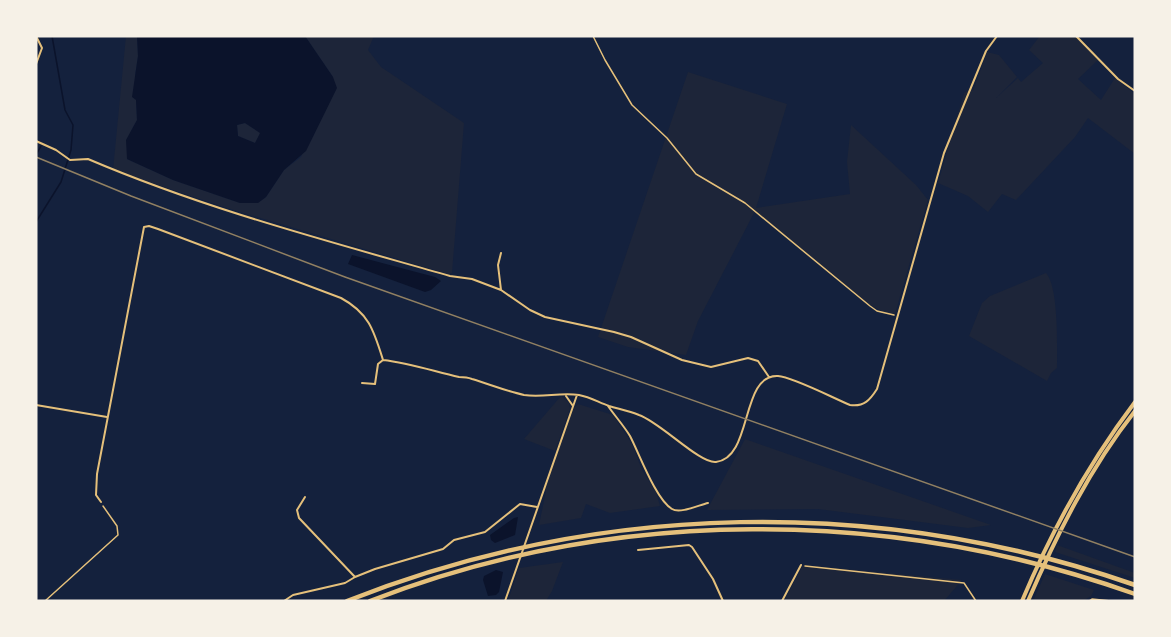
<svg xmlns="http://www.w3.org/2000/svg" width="1171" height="637" font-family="'Fira Sans Condensed',sans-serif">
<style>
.green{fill:#1d2539}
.water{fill:#0b132b;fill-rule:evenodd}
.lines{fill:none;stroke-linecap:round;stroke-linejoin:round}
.stream{stroke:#0b132b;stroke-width:1.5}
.path{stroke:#e5c07b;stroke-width:1.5}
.minor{stroke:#e5c07b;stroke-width:2}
.trunk{stroke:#e5c07b;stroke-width:4}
.motorway{stroke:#e5c07b;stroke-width:4.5}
.rail{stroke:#918062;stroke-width:1.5}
</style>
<rect width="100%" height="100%" fill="#14213d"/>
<path class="green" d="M126,36H137L138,56L135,75L137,120L131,131L127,159L173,180L240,203H257L266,197L284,170L301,157L333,77L305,36H374L368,50L381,67L464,123L452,273L448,274L227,208L113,170Z
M1040,36H1075L1098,60L1078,79L1101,100L1115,78L1135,94V154L1088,118L1075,137L1016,200L1002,194L988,212L968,196L938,183L964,93L972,88L973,91L987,52L999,55L1017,77L996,98L1018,78L1021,82L1043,63L1029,50Z
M688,72L787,104L756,208L850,194L847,162L851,125L916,185L928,200L895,314L883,312L867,303L755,211L698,321L686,355L628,347L598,337Z
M245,123L261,133L255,143L238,136L237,125Z
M1046,273C1059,287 1057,348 1057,368L1051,373L1047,381L969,336L982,303L990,296Z
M561,396L569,403L570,409L555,451L524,439Z
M578,404L613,415L632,444L642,470L656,492L660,506L610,513L586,504L581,518L539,525L546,491L544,489L572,410Z
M745,439L991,525L968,528L818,509L707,510Z
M1057,545L1135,573V578L1055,552Z
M563,562L552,591L546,601H508L519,568Z
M803,565L962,580L944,601H784Z
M1045,574L1094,590L1091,596L1083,601H1033Z"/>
<path class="water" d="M137,36H305L333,77L337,88L306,151L284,170L266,197L258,203H240L173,180L127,159L126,140L137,120L136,100L132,97L138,56ZM245,123L260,133L255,143L238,136L237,125Z
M352,255L435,277L441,281L431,290L425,292L348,264Z
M518,517L515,535L495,543L491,540L490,535L514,518Z
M496,570L503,572L499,592L496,595L488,596L483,580L484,576Z"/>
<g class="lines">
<path class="stream" d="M36,155L41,146
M36,222L61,182L71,150L73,125L65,110L52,36"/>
<path class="path" d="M593,36L605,60L632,105L667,138L696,174L745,203L870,306L877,311L894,315
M805,566L964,583L976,601
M45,601L118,535L117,526L103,506
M1089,601L1092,599L1111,601"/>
<path class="minor" d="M36,36L42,48L36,64
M1076,36L1118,79L1135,91
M36,141L56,150L70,160L88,159C205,209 328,241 450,276L472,279L501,290L530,310L545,317L614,332L631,337L682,360L711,367L748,358L758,361L769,377
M501,290L498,265L501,253
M362,383L375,384L378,364L383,360C409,363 433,371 459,377C463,377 467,377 472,379C489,384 506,391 524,395C543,398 560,392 579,395C590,397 598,402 609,406C619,409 629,411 639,415C660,422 700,464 716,462C753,458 740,374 778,376C793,377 833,398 850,405C864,407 870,400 877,389L944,153L986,51L997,36
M566,396L573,406
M36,405L107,417
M608,406C615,416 624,426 630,436C639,453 656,500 672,509C680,514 699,505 708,503
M305,497L297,510L299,518L355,577
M101,502L96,495L97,474L144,227L149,226L158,229L341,298C369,313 374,331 383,360
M638,550L689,545L692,547L713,579L723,601
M284,601L293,595L345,583L355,577L375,569L443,549L454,540L485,532L520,504L537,507
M505,601L577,395
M782,601L801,565"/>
<path class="trunk" d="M1022,601C1052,530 1088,464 1135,402
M1028,601C1057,534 1090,468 1135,411"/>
<path class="motorway" d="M347,601C600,501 879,496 1135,585
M370,601C614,506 890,507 1135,594"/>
<path class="rail" d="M36,157L131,196L345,277L1135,557"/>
</g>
<rect width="1171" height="637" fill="none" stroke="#f6f1e7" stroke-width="75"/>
</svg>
